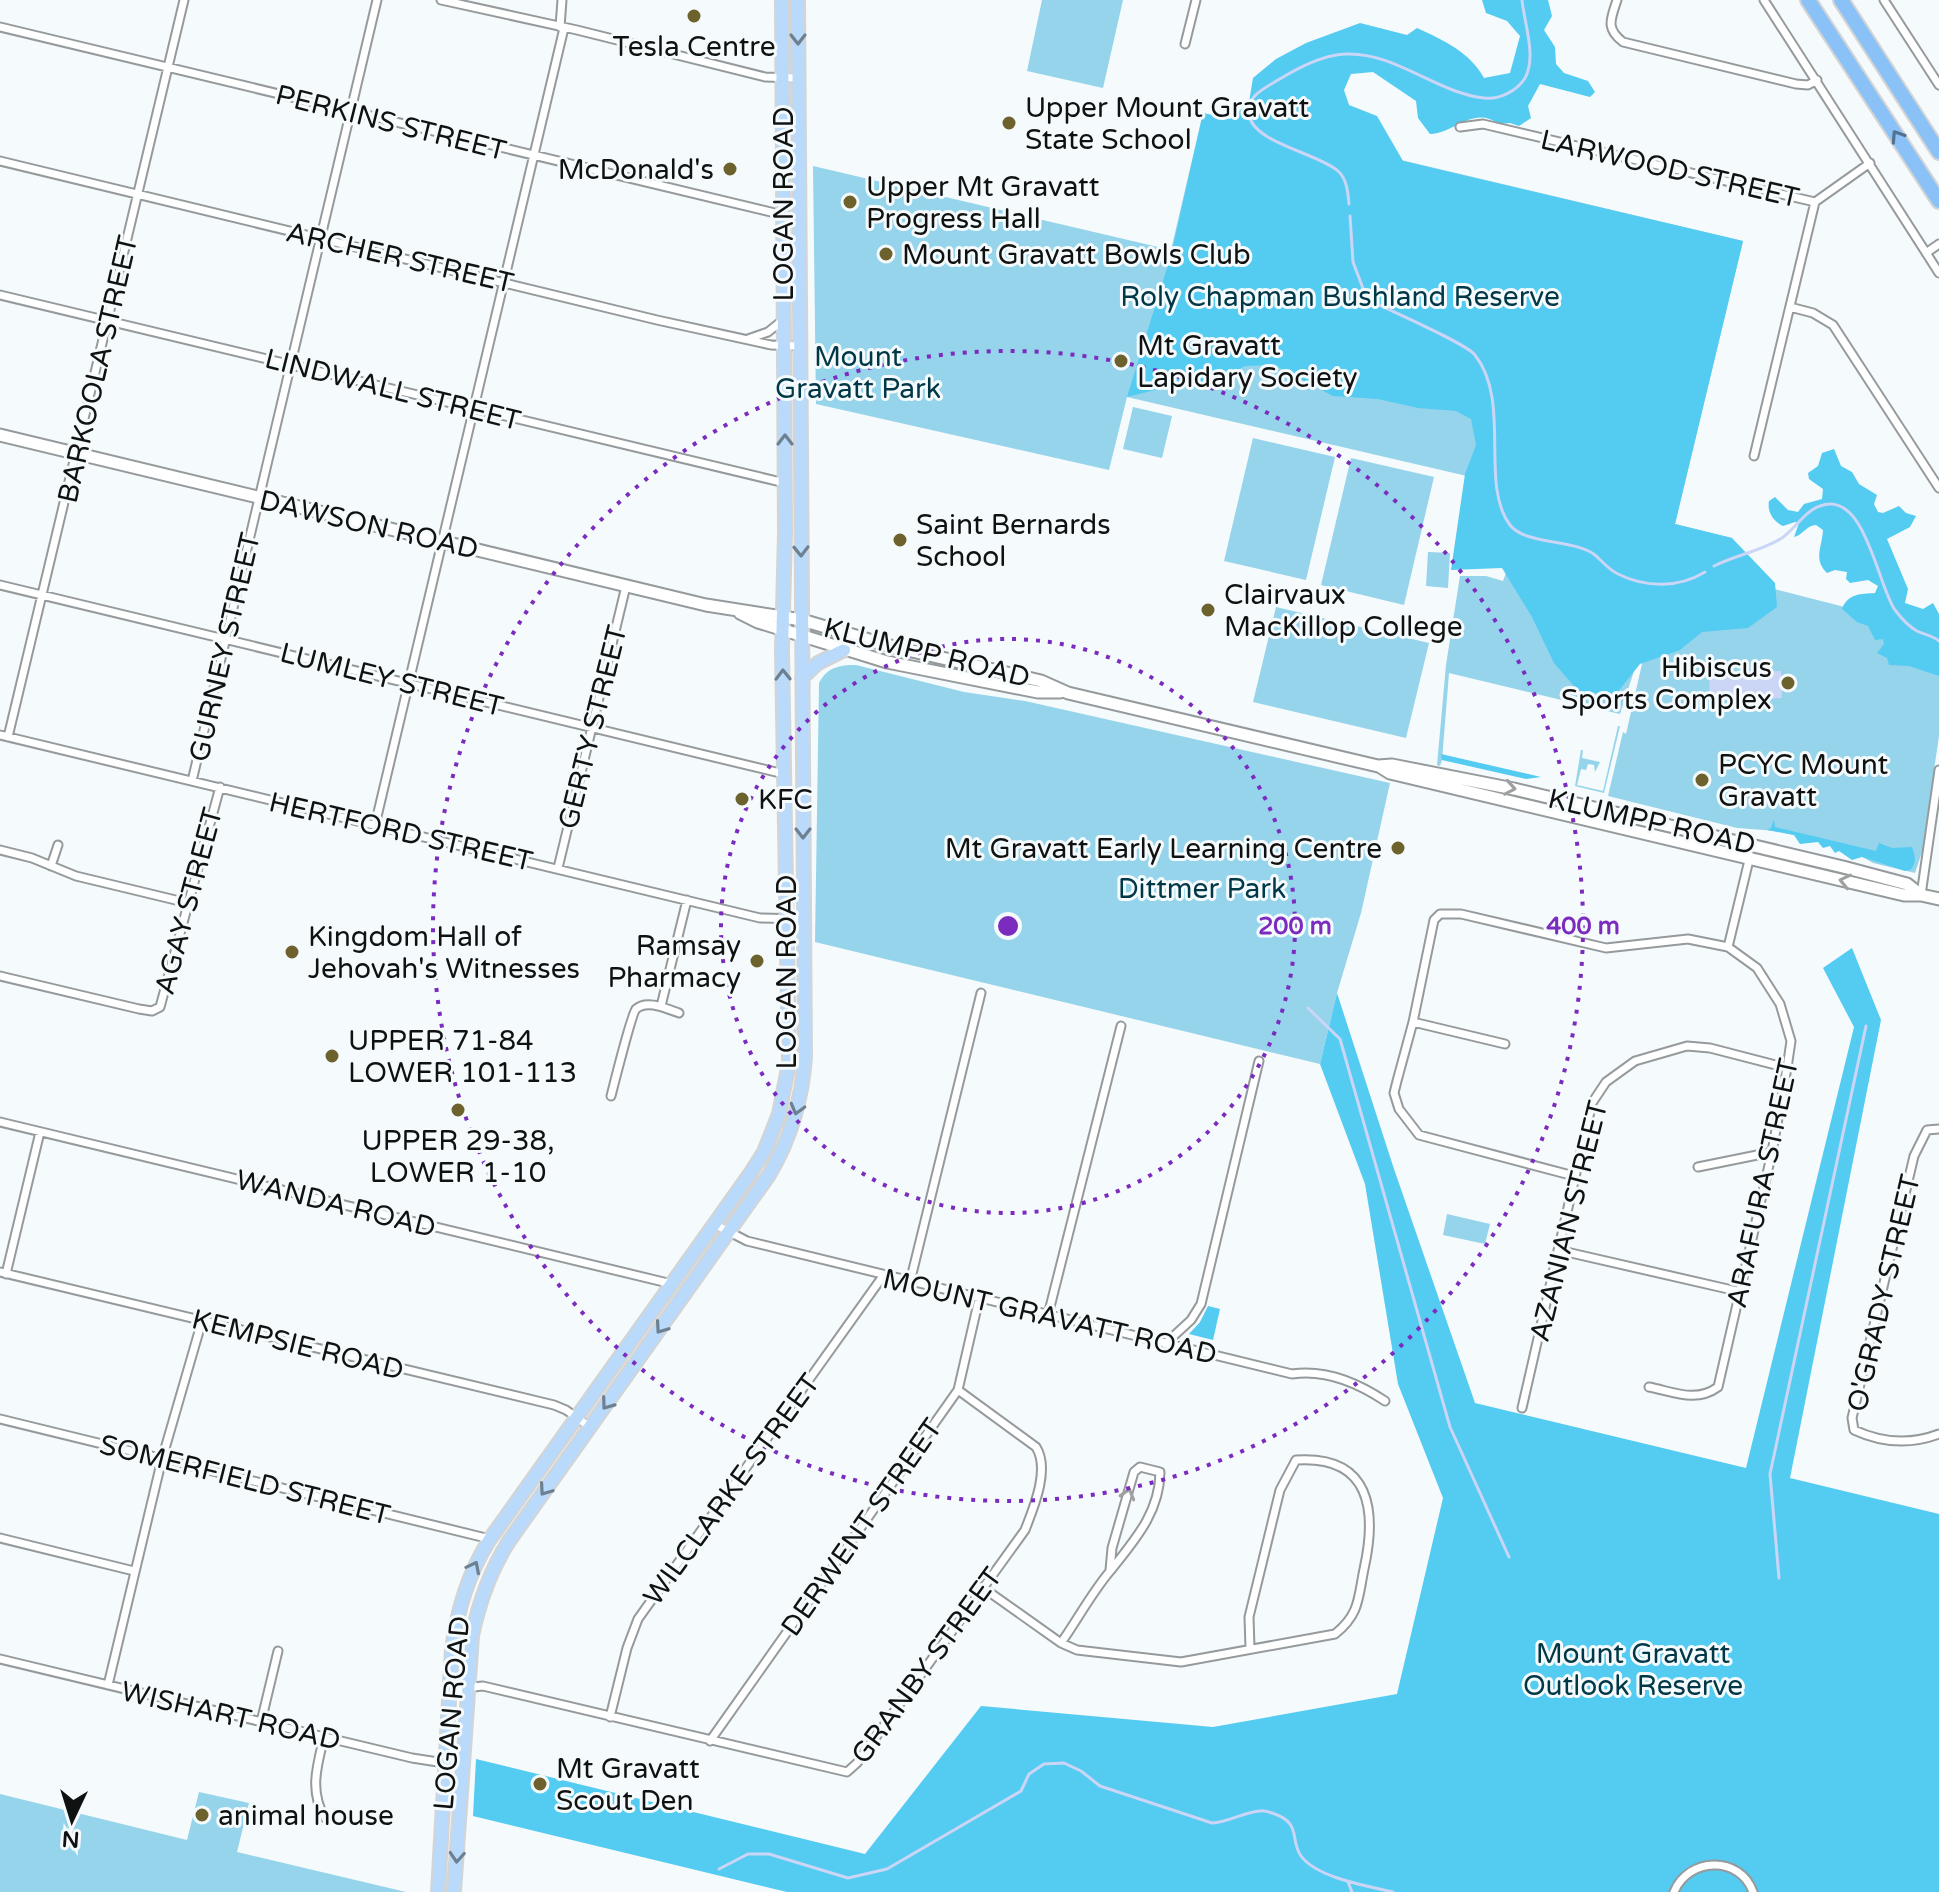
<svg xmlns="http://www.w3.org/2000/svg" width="1939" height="1892" font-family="'Varela Round',sans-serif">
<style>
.green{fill:#95d4eb}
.forest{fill:#54cbf1}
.water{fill:#cbd5f6}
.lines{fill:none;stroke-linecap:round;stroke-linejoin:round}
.stream{stroke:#cbd5f6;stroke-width:3}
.street-casing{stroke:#959a9c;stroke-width:11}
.secondary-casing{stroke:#959a9c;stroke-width:15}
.primary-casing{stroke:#d4d4d4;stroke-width:16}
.highway-casing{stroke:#d4d4d4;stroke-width:18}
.street{stroke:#fff;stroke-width:7}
.secondary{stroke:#fff;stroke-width:11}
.primary{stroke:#b9dafa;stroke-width:12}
.highway{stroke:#8ac2f7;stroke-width:14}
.oneway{stroke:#6d8092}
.oneway2{stroke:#537390}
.oneway3{stroke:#9fa0a0}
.ring{fill:none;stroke:#7b2cbf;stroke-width:4;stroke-dasharray:4 8}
.poi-dot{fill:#6d622e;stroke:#f5fafc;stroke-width:3}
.labels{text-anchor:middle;stroke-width:6;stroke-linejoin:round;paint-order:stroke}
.poi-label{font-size:28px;fill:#101212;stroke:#f5fafc;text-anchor:start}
.street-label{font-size:28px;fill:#101212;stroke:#f5fafc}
.park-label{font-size:28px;fill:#003847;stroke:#f5fafc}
.centre{fill:#7b2cbf;stroke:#f5fafc;stroke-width:4}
.ring-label{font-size:24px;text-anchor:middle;font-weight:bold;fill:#7b2cbf;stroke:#f5fafc;stroke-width:6;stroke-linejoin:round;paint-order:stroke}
</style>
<rect width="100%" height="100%" fill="#f5fafc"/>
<path class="green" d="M1042,0H1123L1103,88L1027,71Z
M1203,113L1743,241L1675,524L1732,538L1723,576L1939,631V736L1922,852L1915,873L1873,863L1847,848L1777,831L1737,828L1608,796L1623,732L1626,734L1674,524L1127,397L1109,470L816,404L813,166L1171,250Z
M1133,407L1172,416L1162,458L1123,449Z
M1253,438L1335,457L1306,580L1224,561Z
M1351,458L1434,477L1404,605L1321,585Z
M1428,552L1450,553L1448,588L1426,586Z
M1506,573L1634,671L1620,714L1449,673L1442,760L1440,766L1437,765L1446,665L1460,576H1486L1503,581Z
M1276,607L1429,643L1406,738L1253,702Z
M856,665L964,692L1025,701L1390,783L1361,913L1337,993L1320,1064L815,942L819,683C827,667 840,665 856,665Z
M1618,726H1620L1604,793L1575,786L1581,750H1583L1582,758L1600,762L1595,772L1594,765L1588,764L1586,770L1581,769L1577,785L1603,791Z
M1447,1214L1490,1224L1485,1244L1443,1235Z
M199,1792L249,1803L237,1852L406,1892H0V1794L187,1840Z"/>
<path class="forest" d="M1482,0H1548L1552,16L1544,30L1555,47L1556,64L1564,73L1588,81L1595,92L1590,97L1540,84L1528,106L1531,118L1519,126L1510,123L1499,124C1473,105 1455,133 1430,134L1418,118L1416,101L1373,72L1351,74L1344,90L1349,105L1377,116L1403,161L1743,241L1675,524L1732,538L1775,583L1777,607L1748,628L1702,632L1680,650L1640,664L1616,694L1579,692L1554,663L1532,617L1502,568L1451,570L1465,474L1476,445L1471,419L1456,411L1418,408L1378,399L1333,396L1274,365L1245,366L1205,388L1171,386L1127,397L1171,255L1203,113L1230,119L1249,102L1253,78L1276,59L1306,43L1360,23L1407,35L1417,28C1443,40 1470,52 1484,78L1510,73L1520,36L1507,21L1486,13Z
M1834,449L1841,466L1852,472L1859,484L1877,495L1874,504L1878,512L1883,513L1899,506L1906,513L1916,516L1910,527L1887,539L1908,589L1905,603L1923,609L1933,603L1939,614V676L1909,666L1889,665L1887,658L1877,653L1884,644L1883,639L1875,640L1868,626L1857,622L1842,609C1848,593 1861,594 1875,593L1878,586L1868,580L1850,583L1846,579L1847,572L1835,570L1827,573C1813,559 1822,548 1823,530L1816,525C1807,525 1803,535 1794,537L1799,523L1795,522L1783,526C1773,521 1767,512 1769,501L1775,497L1788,510L1798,512L1804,504L1822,499L1823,489L1809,479L1808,473L1818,466L1822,453Z
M1441,754L1541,777L1526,779L1442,760Z
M1774,819L1775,827L1876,851L1879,843L1892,848L1912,847C1915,855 1917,863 1910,870L1905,871L1862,857L1852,860L1839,851L1835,853L1830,846L1823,848L1818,842L1800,844L1794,835L1767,830L1771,828Z
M1852,948L1881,1020L1790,1478L1939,1514V1892H787L473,1816L476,1759L865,1854L981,1706L1213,1727L1397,1694L1443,1498L1398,1384L1365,1184L1320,1064L1337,993L1394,1169L1475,1403L1746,1468L1854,1027L1823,968Z
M1208,1306L1220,1309L1213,1340L1189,1334L1200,1322Z"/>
<path class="water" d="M1781,671L1782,698L1710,701L1709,673Z"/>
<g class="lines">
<path class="stream" d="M1349,204C1348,193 1347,179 1338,171C1318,153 1252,143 1249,114C1246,96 1265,88 1278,80C1298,68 1322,55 1346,54C1395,52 1437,93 1484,98C1499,100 1517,91 1525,78C1537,57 1524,22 1522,0
M1350,216L1353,262L1367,299C1386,309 1466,343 1475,355C1512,402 1479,484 1510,525C1525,545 1575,539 1595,555C1602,561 1609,570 1618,574C1646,588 1679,588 1705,572
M1714,566C1736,555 1761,551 1782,538C1795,529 1805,511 1820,506C1865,489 1877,584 1895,610C1901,618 1908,626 1917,631C1925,635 1932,635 1939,641
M1308,1008L1340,1039L1450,1427L1509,1557
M1779,1578L1770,1474L1866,1026
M719,1869L748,1854H769L848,1878L887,1869L1021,1791L1029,1774L1044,1764L1064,1763L1081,1771L1100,1786L1212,1823C1229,1822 1244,1812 1260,1811C1263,1810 1269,1812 1272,1813C1303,1823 1289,1839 1301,1856C1317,1878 1368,1886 1393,1892
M1348,1882L1352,1892"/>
<defs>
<path id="street" d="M441,0L577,30L765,77L798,78
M1617,0C1611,19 1605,28 1623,42L1796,84L1808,85L1817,80
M1764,0L1939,273
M1884,0L1939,85
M0,27L783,215
M560,27L562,0
M1185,44L1196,0
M1460,127L1483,124L1815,202L1870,163
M0,161L657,320L771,345L800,346
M1926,253L1939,244
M0,295L785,483
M1790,307L1813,313L1833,325L1939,488
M748,339L768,332L783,320
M1754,456L1815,202
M0,585L784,774
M0,735L760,918L804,919
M8,737L184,0
M192,781L377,0
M375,825L564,28
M0,850L32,858L76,876L188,903
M51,866L58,845
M558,868L626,586
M1921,895L1939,770
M1728,947L1750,856
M0,976L139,1009L152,1011L160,1007L220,787
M661,1006L687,900
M1413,1022L1505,1044
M611,1096C614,1084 632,1013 636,1009C647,999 667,1009 679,1013
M0,1122L672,1284
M1939,1129L1927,1130L1914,1156L1852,1418L1854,1430C1882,1443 1910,1445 1939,1434
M1698,1167L1772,1152
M1574,1176L1419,1135L1399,1109L1394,1093L1397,1081L1413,1022L1434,920L1440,914H1461L1606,948L1688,939L1728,947L1757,968L1780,1004L1791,1041L1787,1068L1772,1152L1718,1387C1696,1403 1674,1392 1649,1387
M714,1224L747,1241L1292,1374C1326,1369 1358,1383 1385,1401
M1558,1250L1741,1292
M0,1272L554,1405L566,1410L590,1427
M6,1274L40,1132
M910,1282L981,993
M1048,1315L1121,1026
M1165,1344L1191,1320L1201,1304L1259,1061
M1522,1408L1592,1103L1606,1082L1635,1061L1687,1046L1710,1048L1787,1068
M0,1419L490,1539
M0,1538L134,1571
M982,1587L1061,1643L1077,1650L1181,1662L1335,1634C1360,1614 1358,1598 1364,1569C1377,1511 1371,1455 1296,1460L1280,1490L1249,1617L1250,1648
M1061,1643C1078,1619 1092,1592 1111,1570C1134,1541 1160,1512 1160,1472L1140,1467L1134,1472L1112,1548L1110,1570
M0,1659L412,1758L464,1766
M108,1685L162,1459L202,1321
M451,1696L464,1688L483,1686L847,1772L857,1763L1025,1530C1034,1507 1050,1469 1036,1447L958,1390
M610,1717L627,1648L638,1619L883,1276
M261,1722L278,1651
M324,1737C317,1766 309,1791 325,1818
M710,1741L958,1390L979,1299
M1674,1892C1688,1857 1740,1855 1753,1892"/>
<path id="secondary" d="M0,435L706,605L802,620L886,645L1041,681L1068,693L1378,766L1392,765L1514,789L1843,867L1907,884L1921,895
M740,613L758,622L887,662L1038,692H1060
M1379,766L1390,773L1904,895H1921L1939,899"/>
<path id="primary" d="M802,678L818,663L844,650
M438,1892L452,1649C458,1608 468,1574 490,1539L750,1174L764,1152L779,1114L789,1063L782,650L785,533L782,0
M454,1892L472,1636C479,1602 490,1571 509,1541L769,1175C791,1138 802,1100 805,1057L798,0"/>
<path id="highway" d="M1808,0L1939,201
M1841,0L1939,152"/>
</defs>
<use href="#street" class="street-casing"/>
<use href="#secondary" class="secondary-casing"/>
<use href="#primary" class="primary-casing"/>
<use href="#highway" class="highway-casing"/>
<use href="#street" class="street"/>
<use href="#secondary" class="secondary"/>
<use href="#primary" class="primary"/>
<use href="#highway" class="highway"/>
</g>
<defs><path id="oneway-chevron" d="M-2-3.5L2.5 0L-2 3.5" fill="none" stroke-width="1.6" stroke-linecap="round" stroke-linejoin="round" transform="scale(2)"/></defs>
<g class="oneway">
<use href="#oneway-chevron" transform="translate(798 39) rotate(90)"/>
<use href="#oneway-chevron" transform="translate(785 440) rotate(-90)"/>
<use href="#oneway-chevron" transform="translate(801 551) rotate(89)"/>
<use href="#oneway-chevron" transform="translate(783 675) rotate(-91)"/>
<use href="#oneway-chevron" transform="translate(803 833) rotate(90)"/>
<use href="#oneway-chevron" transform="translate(797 1109) rotate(105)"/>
<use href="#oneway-chevron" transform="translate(661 1328) rotate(125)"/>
<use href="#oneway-chevron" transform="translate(607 1404) rotate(126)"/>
<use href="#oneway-chevron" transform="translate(545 1490) rotate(125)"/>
<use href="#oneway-chevron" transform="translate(474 1567) rotate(-63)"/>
<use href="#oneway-chevron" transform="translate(457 1857) rotate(94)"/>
</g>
<use class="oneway2" href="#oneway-chevron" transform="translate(1897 136) rotate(-123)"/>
<g class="oneway3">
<use href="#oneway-chevron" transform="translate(1510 788) rotate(10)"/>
<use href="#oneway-chevron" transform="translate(1845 881) rotate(-167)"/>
<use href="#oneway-chevron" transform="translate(1128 1494) rotate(-74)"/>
</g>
<g class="ring">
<circle cx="1008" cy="926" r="287"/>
<circle cx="1008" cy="926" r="575"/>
</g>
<g class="poi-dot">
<circle cx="694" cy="16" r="8"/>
<circle cx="1009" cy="123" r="8"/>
<circle cx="730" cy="169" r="8"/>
<circle cx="850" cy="202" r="8"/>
<circle cx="886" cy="254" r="8"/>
<circle cx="1121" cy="361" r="8"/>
<circle cx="900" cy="540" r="8"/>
<circle cx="1208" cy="610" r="8"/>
<circle cx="1788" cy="683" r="8"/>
<circle cx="1702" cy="780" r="8"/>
<circle cx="742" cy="799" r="8"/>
<circle cx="1398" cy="848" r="8"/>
<circle cx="292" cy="952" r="8"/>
<circle cx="757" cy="961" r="8"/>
<circle cx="332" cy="1056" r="8"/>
<circle cx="458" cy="1110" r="8"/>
<circle cx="540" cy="1784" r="8"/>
<circle cx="202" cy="1815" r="8"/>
</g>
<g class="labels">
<g class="poi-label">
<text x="694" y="56" text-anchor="middle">Tesla Centre</text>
<text x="1025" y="117">Upper Mount Gravatt<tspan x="1025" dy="32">State School</tspan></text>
<text x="714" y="179" text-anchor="end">McDonald's</text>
<text x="866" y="196">Upper Mt Gravatt<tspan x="866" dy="32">Progress Hall</tspan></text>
<text x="902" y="264">Mount Gravatt Bowls Club</text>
<text x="1137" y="355">Mt Gravatt<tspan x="1137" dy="32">Lapidary Society</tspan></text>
<text x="916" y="534">Saint Bernards<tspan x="916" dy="32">School</tspan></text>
<text x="1224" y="604">Clairvaux<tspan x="1224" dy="32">MacKillop College</tspan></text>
<text x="1772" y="677" text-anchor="end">Hibiscus<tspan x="1772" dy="32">Sports Complex</tspan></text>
<text x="1718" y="774">PCYC Mount<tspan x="1718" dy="32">Gravatt</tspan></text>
<text x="758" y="809">KFC</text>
<text x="1382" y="858" text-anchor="end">Mt Gravatt Early Learning Centre</text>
<text x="308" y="946">Kingdom Hall of<tspan x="308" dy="32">Jehovah's Witnesses</tspan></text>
<text x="741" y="955" text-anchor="end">Ramsay<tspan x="741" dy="32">Pharmacy</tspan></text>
<text x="348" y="1050">UPPER 71-84<tspan x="348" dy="32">LOWER 101-113</tspan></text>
<text x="458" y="1150" text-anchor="middle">UPPER 29-38,<tspan x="458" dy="32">LOWER 1-10</tspan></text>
<text x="556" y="1778">Mt Gravatt<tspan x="556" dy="32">Scout Den</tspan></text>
<text x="218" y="1825">animal house</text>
</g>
<g class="street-label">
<text transform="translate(391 122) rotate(14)" y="10">PERKINS STREET</text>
<text transform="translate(1670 168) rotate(13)" y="10">LARWOOD STREET</text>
<text transform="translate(783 204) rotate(-90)" y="10">LOGAN ROAD</text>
<text transform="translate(400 257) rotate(13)" y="10">ARCHER STREET</text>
<text transform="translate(97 369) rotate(-77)" y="10">BARKOOLA STREET</text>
<text transform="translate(393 389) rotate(14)" y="10">LINDWALL STREET</text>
<text transform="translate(369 524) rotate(13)" y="10">DAWSON ROAD</text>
<text transform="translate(224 647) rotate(-77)" y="10">GURNEY STREET</text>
<text transform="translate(927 652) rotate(14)" y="10">KLUMPP ROAD</text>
<text transform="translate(392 679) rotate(14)" y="10">LUMLEY STREET</text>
<text transform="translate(592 727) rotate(-76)" y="10">GERTY STREET</text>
<text transform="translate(1652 821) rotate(13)" y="10">KLUMPP ROAD</text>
<text transform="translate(401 831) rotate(13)" y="10">HERTFORD STREET</text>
<text transform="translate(188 901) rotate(-75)" y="10">AGAY STREET</text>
<text transform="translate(786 972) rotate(-90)" y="10">LOGAN ROAD</text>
<text transform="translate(1762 1183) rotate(-78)" y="10">ARAFURA STREET</text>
<text transform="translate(336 1203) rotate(14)" y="10">WANDA ROAD</text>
<text transform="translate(1568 1221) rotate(-76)" y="10">AZANIAN STREET</text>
<text transform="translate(1883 1293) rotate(-77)" y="10">O'GRADY STREET</text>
<text transform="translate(1050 1316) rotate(13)" y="10">MOUNT GRAVATT ROAD</text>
<text transform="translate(298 1344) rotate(14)" y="10">KEMPSIE ROAD</text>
<text transform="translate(245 1479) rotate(14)" y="10">SOMERFIELD STREET</text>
<text transform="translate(731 1489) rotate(-54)" y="10">WILCLARKE STREET</text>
<text transform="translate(861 1527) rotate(-55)" y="10">DERWENT STREET</text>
<text transform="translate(926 1665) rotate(-54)" y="10">GRANBY STREET</text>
<text transform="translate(451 1713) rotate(-85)" y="10">LOGAN ROAD</text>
<text transform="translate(231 1715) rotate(13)" y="10">WISHART ROAD</text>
</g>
<g class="park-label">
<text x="1340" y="306">Roly Chapman Bushland Reserve</text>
<text x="858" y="366">Mount<tspan x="858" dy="32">Gravatt Park</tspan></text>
<text x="1202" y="898">Dittmer Park</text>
<text x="1633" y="1663">Mount Gravatt<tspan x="1633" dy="32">Outlook Reserve</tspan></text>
</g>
</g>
<circle cx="1008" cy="926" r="12" class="centre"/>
<g class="ring-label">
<text x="1295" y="934">200 m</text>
<text x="1583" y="934">400 m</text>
</g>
<g transform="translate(72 1820) rotate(184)" stroke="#f5fafc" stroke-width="6" paint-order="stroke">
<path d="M0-6L14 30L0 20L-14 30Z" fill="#101212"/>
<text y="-12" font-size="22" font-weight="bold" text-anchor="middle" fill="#101212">N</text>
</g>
</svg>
